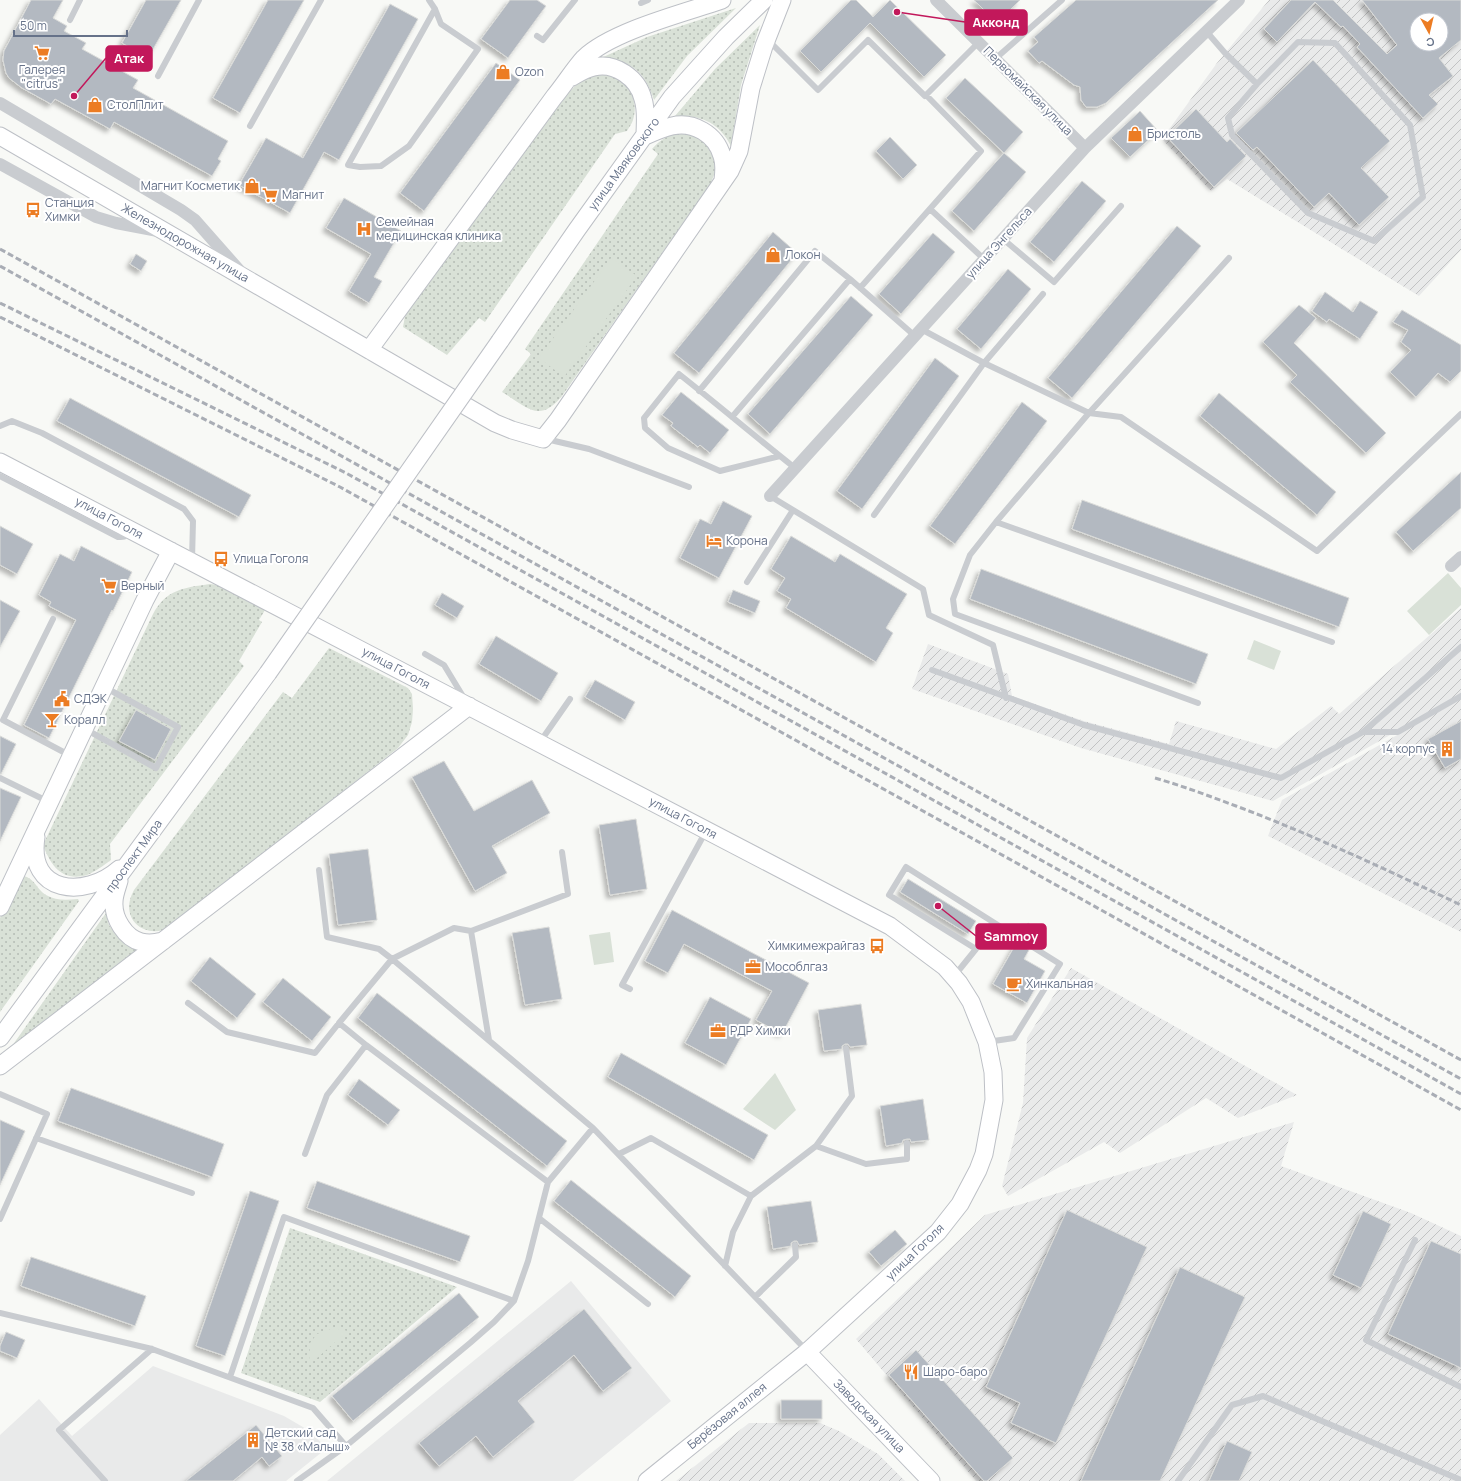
<svg xmlns="http://www.w3.org/2000/svg" width="1461" height="1481" font-family="Manrope,sans-serif">
<style>
.built{fill:#e9eaea}
.industrial{fill:url(#industrial-furrows);fill-rule:evenodd}
.grass{fill:url(#grass-dots)}
.park{fill:#d9e1d7}
.building{fill:#b3b9c1;stroke:#dadbd9;fill-rule:evenodd;filter:url(#shadow)}
.lines{fill:none;stroke-linecap:round;stroke-linejoin:round}
.secondary-casing{stroke:#bdc0c6;stroke-width:19}
.lane{stroke:#c9ccd0;stroke-width:6}
.street{stroke:#c9ccd0;stroke-width:12}
.secondary{stroke:#fff;stroke-width:17}
.rail{stroke:#a9adb5;stroke-width:3;stroke-dasharray:6 3;stroke-linecap:butt}
.secondary-bridge-casing{stroke:#bdc0c6;stroke-width:19;stroke-linecap:butt}
.secondary-bridge{stroke:#fff;stroke-width:17}
.labels{text-anchor:middle;stroke-width:4;stroke-linejoin:round;paint-order:stroke}
.poi-label{font-size:12px;fill:#667289;stroke:#fff;text-anchor:start}
.street-label{font-size:12px;fill:#667289;stroke:#fff}
.leader{fill:none;stroke:#c2185b;stroke-width:1.5}
.callout-dot{fill:#c2185b;stroke:#fff;stroke-width:1.5}
.callout{fill:#c2185b;stroke:#c2185b;stroke-width:1.5}
.callout-label{font-size:13px;text-anchor:middle;font-weight:bold;fill:#fff}
</style>
<defs>
<pattern id="industrial-furrows" width="10" height="10" patternUnits="userSpaceOnUse"><rect width="10" height="10" fill="#e9eaea"/><path d="M-1 1l2-2M0 10L10 0M9 11l2-2" fill="none" stroke="#c1c2c3"/></pattern>
<pattern id="grass-dots" width="8" height="8" patternUnits="userSpaceOnUse"><rect width="8" height="8" fill="#d9e1d7"/><path d="M2 2h.1M6 6h.1" fill="none" stroke="#b4bbb4" stroke-width="1.8" stroke-linecap="round"/></pattern>
<filter id="shadow"><feDropShadow dx="-3.5" dy="3.5" stdDeviation="2" flood-color="#0004"/></filter>
</defs>
<rect width="100%" height="100%" fill="#f8f9f6"/>
<path class="built" d="M571,1281L671,1401L573,1481H327Z
M153,1366L284,1416L308,1430L327,1448L286,1481H0V1435L39,1399L72,1436Z"/>
<path class="industrial" d="M1269,0H1461V250L1419,296L1227,179L1211,191L1162,139L1217,63ZM1417,20H1441V44H1417Z
M1461,608V695L1273,801L1081,748L912,689L928,644L1008,674L1012,696L1084,721L1169,744L1176,721L1276,749L1331,706L1339,714Z
M1461,699V932L1268,836L1282,800Z
M1071,968L1297,1095L1238,1118L1206,1098L1120,1153L1104,1142L1008,1196L1002,1186L1023,1103L1027,1038Z
M1294,1122L1281,1166L1411,1213L1461,1236V1481H976L856,1339L985,1215Z
M749,1423H820L839,1431L878,1454L905,1481H676Z"/>
<path class="grass" d="M736,8L687,56L654,100C644,70 631,60 599,59L647,37Z
M760,25L741,85L731,146C719,122 701,115 675,116L715,69Z
M596,74C621,74 641,93 633,120C632,124 629,127 627,131L615,134L485,322L479,318L447,355L403,327L405,316L410,306L569,92L579,82Z
M681,132L703,139L715,157L716,170L710,185L562,396C539,424 527,407 502,392L531,354L525,349L658,154L652,149C661,139 668,135 681,132Z
M210,584L218,585L265,610L259,620L262,622L239,661L244,666L110,844L111,860C104,865 95,872 87,875C62,882 51,866 43,845L153,614C167,589 183,588 210,584Z
M329,648L408,688L412,694L413,709L412,722L408,735L398,748L171,927C144,941 118,918 134,890L283,692L292,698Z
M21,876C34,876 36,889 46,895C56,901 67,900 78,899L79,901L0,1012V918L18,879Z
M106,913L109,925L116,934L151,948L12,1046Z
M290,1228L457,1287L320,1402L241,1373Z"/>
<path class="park" d="M611,258L637,276L564,377L539,358Z
M1448,573L1461,588V605L1429,635L1407,611Z
M1254,640L1281,651L1274,670L1247,659Z
M610,932L614,962L594,965L589,935Z
M775,1073L796,1110L775,1130L743,1109Z
M333,1328L348,1331L309,1365L310,1343L317,1334Z"/>
<path class="building" d="M31,0H63L53,18L67,26L64,31L86,43L82,49L138,80L133,88L228,141L218,159L221,161L212,176L114,122L110,129L55,99L51,104L22,88L9,78L6,73L3,60L4,51Z
M146,0H181L148,58L122,43Z
M268,0H304L240,113L213,98Z
M510,0H537L546,6L508,58L481,39Z
M851,0H856L873,17L890,0L946,55L924,77L870,23L821,72L800,51Z
M974,0H1020L997,23Z
M1076,0H1218L1106,103L1097,107H1086L1081,100L1080,87L1074,85L1042,61L1039,63L1028,51L1038,42L1034,37Z
M1291,0H1333L1387,54L1397,45L1362,0H1461V40L1439,58L1453,76L1429,95L1438,104L1423,118L1357,47L1360,44L1343,26L1341,27L1315,2L1277,42L1264,29ZM1417,20H1441V44H1417Z
M390,4L418,19L339,160L324,152L290,213L239,185L266,138L303,158Z
M1313,60L1390,141L1361,168L1389,197L1359,225L1329,193L1314,207L1257,147L1253,150L1236,133Z
M496,63L520,80L424,211L400,193Z
M965,78L1023,132L1004,153L946,98Z
M1196,109L1227,142L1230,139L1246,156L1214,187L1167,137Z
M1140,111L1158,131L1130,157L1111,138Z
M890,137L917,165L903,179L876,151Z
M1004,153L1026,172L974,231L952,211Z
M1082,181L1106,201L1054,262L1030,242Z
M344,198L401,231L374,277L382,281L369,303L349,291L371,254L326,228Z
M1177,226L1201,246L1072,398L1048,378Z
M773,232L797,253L699,373L674,353Z
M933,233L955,252L901,314L879,294Z
M136,254L147,261L141,271L130,264Z
M1008,269L1031,289L981,349L957,329Z
M1325,292L1353,312L1360,301L1378,312L1360,339L1329,319L1327,322L1312,311Z
M851,296L873,315L770,434L748,414Z
M1299,305L1316,318L1294,343L1386,433L1366,453L1290,382L1297,375L1263,342Z
M1402,310L1461,345V371L1450,382L1438,373L1416,397L1390,372L1411,350L1401,342L1408,330L1393,322Z
M935,358L959,376L862,509L837,491Z
M681,392L729,430L710,453L700,445L698,447L671,426L673,423L662,415Z
M1219,393L1336,492L1317,515L1200,416Z
M70,398L251,495L239,517L57,421Z
M1022,402L1047,421L955,544L930,526Z
M1461,472V508L1413,551L1396,532Z
M1082,500L1349,598L1339,627L1072,529Z
M723,501L752,516L719,578L680,558L700,519L711,524Z
M0,526L33,544L17,574L0,565Z
M791,536L835,562L840,554L907,594L886,628L893,633L876,662L786,608L791,599L777,591L785,578L771,569Z
M81,546L132,572L113,611L112,610L49,738L24,725L76,620L49,606L51,602L39,595L60,554L74,561Z
M981,569L1208,654L1196,684L970,599Z
M733,590L760,601L755,613L728,602Z
M442,593L464,606L457,618L435,605Z
M0,600L20,611L0,647Z
M496,636L558,673L541,701L479,664Z
M595,680L635,702L625,720L585,697Z
M136,710L171,729L155,760L119,741Z
M1461,721V759L1445,768L1428,739Z
M0,736L16,744L1,774H0Z
M444,761L474,811L532,780L550,813L492,846L507,873L475,891L412,777Z
M0,788L21,797L0,841Z
M636,819L647,889L610,895L599,825Z
M368,849L377,920L338,925L329,854Z
M908,879L976,921L968,934L900,892Z
M672,910L809,983L782,1034L756,1020L772,991L684,944L668,973L645,961Z
M1028,923L1040,931L1034,942L1021,934Z
M549,927L562,999L525,1005L512,933Z
M1017,942L1029,950L1024,959L1045,971L1027,1003L993,984Z
M210,957L256,994L237,1018L191,981Z
M283,978L331,1017L312,1041L263,1002Z
M377,993L567,1141L547,1166L358,1018Z
M710,997L751,1019L726,1065L685,1043Z
M861,1004L867,1045L850,1047L848,1044H845L842,1046V1049L824,1051L818,1010Z
M621,1053L768,1135L754,1160L608,1077Z
M359,1079L400,1110L388,1125L348,1095Z
M71,1088L224,1144L212,1177L58,1121Z
M923,1099L929,1140L911,1142L910,1139H907L903,1140L902,1143L886,1146L880,1106Z
M0,1120L25,1131L0,1185Z
M571,1180L691,1276L675,1297L554,1201Z
M317,1181L470,1236L460,1262L307,1208Z
M250,1191L279,1201L225,1356L196,1346Z
M811,1201L818,1242L799,1245L797,1241H794L791,1243V1246L773,1249L767,1207Z
M1067,1210L1147,1247L1056,1443L1011,1423L1020,1403L986,1387Z
M1363,1211L1391,1224L1361,1288L1333,1275Z
M895,1230L907,1244L881,1266L869,1252Z
M1431,1241L1461,1254V1368L1388,1334Z
M31,1257L146,1296L135,1326L21,1286Z
M1180,1267L1245,1297L1160,1481H1081Z
M459,1293L479,1317L353,1421L332,1396Z
M584,1309L632,1368L603,1391L574,1355L518,1401L535,1422L493,1457L476,1436L439,1466L419,1443Z
M6,1332L25,1340L17,1358L0,1351V1346Z
M916,1350L1013,1458L987,1481H984L889,1375Z
M781,1400H822V1419H781Z
M256,1425L282,1456L269,1466L262,1457L233,1481H186Z
M1227,1441L1252,1452L1239,1481H1209Z"/>
<g class="lines">
<defs>
<path id="secondary" d="M572,77C579,73 585,69 594,67C615,62 638,78 643,99C647,111 645,123 645,136
M0,136L495,423L512,430L543,439L558,420L730,171L739,151L751,88L764,46L782,0
M645,136C654,132 663,128 672,126C693,121 716,134 722,156C725,164 724,172 723,180
M500,341L576,231L672,97L726,37L764,0
M369,350L554,97C564,85 574,69 584,58C612,31 684,13 722,0
M0,462L890,926L945,967L959,983L971,1002L987,1042L993,1072L994,1100L984,1154L978,1170L960,1204L938,1232L807,1352L647,1481
M36,837C27,894 85,899 119,869
M119,881C117,888 114,895 114,902C113,918 125,938 141,942C148,944 156,943 163,941
M0,907L145,600L171,551
M0,1038L268,673
M0,1066L469,706
M807,1352L931,1481"/>
</defs>
<use href="#secondary" class="secondary-casing"/>
<path class="lane" d="M429,0L435,9L441,24L478,49L409,146L381,166L360,167L348,165L435,9
M641,3L648,0
M70,20L80,0
M1206,31L1225,53L1257,84
M537,36L543,40L575,0
M768,40L818,90L868,40L925,96L979,42
M1298,42L1335,43L1410,125L1423,197L1374,241L1308,213L1232,135L1228,118L1257,84Z
M995,59L1062,0
M158,76L199,0
M250,126L321,0
M930,209L984,259
M1003,239L1054,282L1121,206
M860,288L981,151L926,95
M921,329L984,363L1089,413L1121,417L1317,551L1461,414
M699,391L815,251L850,279L915,336
M732,417L850,279
M0,426L12,421L42,433L184,509L193,521L192,560
M546,439L589,449L689,487
M780,456L720,471L668,448L645,428L644,418L679,374C718,405 756,437 795,468
M0,476L118,537C124,537 127,537 129,531
M770,496L923,589L929,615L993,645L1006,698
M874,515L984,363L1043,294
M996,522L1332,642
M747,582L793,510
M53,619L3,720L71,756
M425,654L444,665L464,698
M932,670L1084,725L1281,778L1363,732L1461,647
M1198,703L955,614L953,599L970,555L996,522L1089,413L1229,258
M85,729L156,768L178,727L106,688
M1363,732H1398L1461,696
M540,742L570,699
M0,778L49,802
M562,852L568,894L471,931L454,928L392,959L593,1128L806,1350
M471,931L489,1040
M976,949L889,895L906,867L993,922
M955,975L976,949L993,922L1060,964L1014,1038L987,1042
M630,989L622,985L706,831
M188,1003L227,1032L315,1053L339,1023
M366,1045L548,1182
M0,1094L47,1114L0,1219
M36,1138L192,1193
M816,1146L852,1096L846,1048
M305,1154L327,1095L366,1045L339,1023L392,959L379,949L327,937L319,870
M619,1154L651,1138L751,1196
M539,1218L648,1304
M1415,1240L1366,1340L1461,1387
M725,1266L733,1232L751,1196L816,1146L866,1164L907,1159V1143
M755,1297L796,1257L795,1245
M0,1313L152,1349L313,1408L346,1446
M230,1377L284,1217L514,1301
M105,1481L59,1430L152,1349
M297,1481L346,1446L470,1343L494,1322L514,1301L528,1261L548,1182L593,1128
M1178,1481L1232,1405L1263,1396L1461,1480"/>
<path class="street" d="M936,0L1085,148
M0,103L181,210L195,220L240,271
M0,164L96,217L116,223L158,231
M770,496L1085,148L1239,0
M1451,566L1461,557"/>
<use href="#secondary" class="secondary"/>
<path class="rail" d="M0,249L1461,1060
M0,266L1461,1079
M0,303L346,473L1461,1094
M0,317L340,487L1461,1110
M1155,778C1183,786 1209,796 1236,806C1313,835 1387,870 1461,905"/>
<defs>
<path id="secondary-bridge" d="M268,673L500,341"/>
</defs>
<use href="#secondary-bridge" class="secondary-bridge-casing"/>
<use href="#secondary-bridge" class="secondary-bridge"/>
</g>
<defs>
<symbol id="supermarket-bare" viewBox="-9 -9 18 18"><path d="M-6-5.5h2.5l.6 2H6L4.5 2H-2.5L-4.4-4H-6ZM-1.5 3.2a1.3 1.3 0 1 0 .1 0ZM3 3.2a1.3 1.3 0 1 0 .1 0Z" fill="#ec7c23" stroke="#fff" stroke-width="2.5" paint-order="stroke"/></symbol>
<symbol id="shop-bare" viewBox="-9 -9 18 18"><path d="M-5-2.5h2.3a2.7 3.5 0 0 1 5.4 0H5L5.5 6h-11ZM-1.5-2.5h3a1.5 2.3 0 0 0-3 0Z" fill="#ec7c23" stroke="#fff" stroke-width="2.5" paint-order="stroke"/></symbol>
<symbol id="bus-bare" viewBox="-9 -9 18 18"><path d="M-5-6H5V4H4V6H2V4H-2V6H-4V4H-5ZM-3.5-4V0h7V-4ZM-3.5 1.2v1.5H-2V1.2ZM2 1.2v1.5H3.5V1.2Z" fill="#ec7c23" stroke="#fff" stroke-width="2.5" paint-order="stroke"/></symbol>
<symbol id="hospital-bare" viewBox="-9 -9 18 18"><path d="M-5-5h3v3.5h4V-5h3V5h-3V1.5h-4V5h-3Z" fill="#ec7c23" stroke="#fff" stroke-width="2.5" paint-order="stroke"/></symbol>
<symbol id="hotel-bare" viewBox="-9 -9 18 18"><path d="M-6-4.5h1.5V1H6V5H4.5V3h-9V5H-6ZM-4 0a1.8 1.8 0 1 1 3.6 0ZM.5 0V-2.5h3Q6-2.5 6 0Z" fill="#ec7c23" stroke="#fff" stroke-width="2.5" paint-order="stroke"/></symbol>
<symbol id="civic-bare" viewBox="-9 -9 18 18"><path d="M-.6-6.5H3V-4.5H.6V-3L4-1V1h2V6H-6V1h2V-1L-.6-3ZM-1.2 2.5V6h2.4V2.5Z" fill="#ec7c23" stroke="#fff" stroke-width="2.5" paint-order="stroke"/></symbol>
<symbol id="bar-bare" viewBox="-9 -9 18 18"><path d="M-6-5H6L.8 .8V4.5H3.5V6h-7V4.5H-.8V.8Z" fill="#ec7c23" stroke="#fff" stroke-width="2.5" paint-order="stroke"/></symbol>
<symbol id="building-bare" viewBox="-9 -9 18 18"><path d="M-4-6H4V6H1V3H-1V6H-4ZM-2.5-4.3h1.7v1.8h-1.7ZM.8-4.3h1.7v1.8H.8ZM-2.5-1h1.7V.8h-1.7ZM.8-1h1.7V.8H.8Z" fill="#ec7c23" stroke="#fff" stroke-width="2.5" paint-order="stroke"/></symbol>
<symbol id="office-bare" viewBox="-9 -9 18 18"><path d="M-6-3h4V-5.5h4V-3h4V5H-6ZM-1-4.5V-3h2v-1.5ZM-6 0V1H6V0Z" fill="#ec7c23" stroke="#fff" stroke-width="2.5" paint-order="stroke"/></symbol>
<symbol id="cafe-bare" viewBox="-9 -9 18 18"><path d="M-5.5-4.5H6V0H3Q3 3.5 0 3.5H-2.5Q-5.5 3.5-5.5 0ZM3-3.2v2h1.7v-2ZM-6 4.5H4V6H-6Z" fill="#ec7c23" stroke="#fff" stroke-width="2.5" paint-order="stroke"/></symbol>
<symbol id="restaurant-bare" viewBox="-9 -9 18 18"><path d="M-5-6h1v4h1v-4h1v4h1v-4h1v5L-1.5 .5V6h-2V.5L-5-1ZM5-6V6H3V1.5H1.5Q1.5-4 5-6Z" fill="#ec7c23" stroke="#fff" stroke-width="2.5" paint-order="stroke"/></symbol>
</defs>
<g fill-rule="evenodd">
<use href="#supermarket-bare" x="31" y="42" width="22" height="22"/>
<use href="#shop-bare" x="492" y="61" width="22" height="22"/>
<use href="#shop-bare" x="84" y="94" width="22" height="22"/>
<use href="#shop-bare" x="1124" y="123" width="22" height="22"/>
<use href="#shop-bare" x="241" y="175" width="22" height="22"/>
<use href="#supermarket-bare" x="259" y="184" width="22" height="22"/>
<use href="#bus-bare" x="22" y="199" width="22" height="22"/>
<use href="#hospital-bare" x="353" y="218" width="22" height="22"/>
<use href="#shop-bare" x="762" y="244" width="22" height="22"/>
<use href="#hotel-bare" x="703" y="530" width="22" height="22"/>
<use href="#bus-bare" x="210" y="548" width="22" height="22"/>
<use href="#supermarket-bare" x="98" y="575" width="22" height="22"/>
<use href="#civic-bare" x="51" y="688" width="22" height="22"/>
<use href="#bar-bare" x="41" y="709" width="22" height="22"/>
<use href="#building-bare" x="1436" y="738" width="22" height="22"/>
<use href="#bus-bare" x="866" y="935" width="22" height="22"/>
<use href="#office-bare" x="742" y="956" width="22" height="22"/>
<use href="#cafe-bare" x="1003" y="973" width="22" height="22"/>
<use href="#office-bare" x="707" y="1020" width="22" height="22"/>
<use href="#restaurant-bare" x="900" y="1361" width="22" height="22"/>
<use href="#building-bare" x="242" y="1429" width="22" height="22"/>
</g>
<g class="labels">
<g class="poi-label">
<text x="42" y="74" text-anchor="middle">Галерея<tspan x="42" dy="14">"citrus"</tspan></text>
<text x="515" y="76">Ozon</text>
<text x="107" y="109">СтолПлит</text>
<text x="1147" y="138">Бристоль</text>
<text x="240" y="190" text-anchor="end">Магнит Косметик</text>
<text x="282" y="199">Магнит</text>
<text x="45" y="207">Станция<tspan x="45" dy="14">Химки</tspan></text>
<text x="376" y="226">Семейная<tspan x="376" dy="14">медицинская клиника</tspan></text>
<text x="785" y="259">Локон</text>
<text x="726" y="545">Корона</text>
<text x="233" y="563">Улица Гоголя</text>
<text x="121" y="590">Верный</text>
<text x="74" y="703">СДЭК</text>
<text x="64" y="724">Коралл</text>
<text x="1435" y="753" text-anchor="end">14 корпус</text>
<text x="865" y="950" text-anchor="end">Химкимежрайгаз</text>
<text x="765" y="971">Мособлгаз</text>
<text x="1026" y="988">Хинкальная</text>
<text x="730" y="1035">РДР Химки</text>
<text x="923" y="1376">Шаро-баро</text>
<text x="265" y="1437">Детский сад<tspan x="265" dy="14">№ 38 «Малыш»</tspan></text>
</g>
<g class="street-label">
<text transform="translate(1028 91) rotate(45)" y="4">Первомайская улица</text>
<text transform="translate(624 164) rotate(-54)" y="4">улица Маяковского</text>
<text transform="translate(185 243) rotate(30)" y="4">Железнодорожная улица</text>
<text transform="translate(999 243) rotate(-48)" y="4">улица Энгельса</text>
<text transform="translate(109 518) rotate(28)" y="4">улица Гоголя</text>
<text transform="translate(396 668) rotate(28)" y="4">улица Гоголя</text>
<text transform="translate(683 818) rotate(28)" y="4">улица Гоголя</text>
<text transform="translate(134 856) rotate(-54)" y="4">проспект Мира</text>
<text transform="translate(915 1252) rotate(-44)" y="4">улица Гоголя</text>
<text transform="translate(727 1416) rotate(-39)" y="4">Берёзовая аллея</text>
<text transform="translate(869 1416) rotate(46)" y="4">Заводская улица</text>
</g>
</g>
<path class="leader" d="M897 12L965 22M74 96L106 58M938 906L976 936"/>
<g class="callout-dot">
<circle cx="897" cy="12" r="4"/>
<circle cx="74" cy="96" r="4"/>
<circle cx="938" cy="906" r="4"/>
</g>
<g class="callout">
<rect x="965" y="10" width="62" height="25" rx="4"/>
<rect x="106" y="46" width="46" height="25" rx="4"/>
<rect x="976" y="924" width="70" height="25" rx="4"/>
</g>
<g class="callout-label">
<text x="996" y="27">Акконд</text>
<text x="129" y="63">Атак</text>
<text x="1011" y="941">Sammoy</text>
</g>
<g transform="translate(1429 32) rotate(172)"><circle r="19" fill="#ffffff" stroke="#c2c7d0"/>
<path d="M0-3L7 15L0 10L-7 15Z" fill="#ec7c23"/>
<text y="-6" font-size="11" font-weight="bold" text-anchor="middle" fill="#667289">С</text>
</g>
<path d="M14 30v6h113v-6" fill="none" stroke="#667289" stroke-width="2"/>
<text x="20" y="30" font-size="12" fill="#667289" stroke="#ffffff" stroke-width="3" paint-order="stroke">50 m</text>
</svg>
